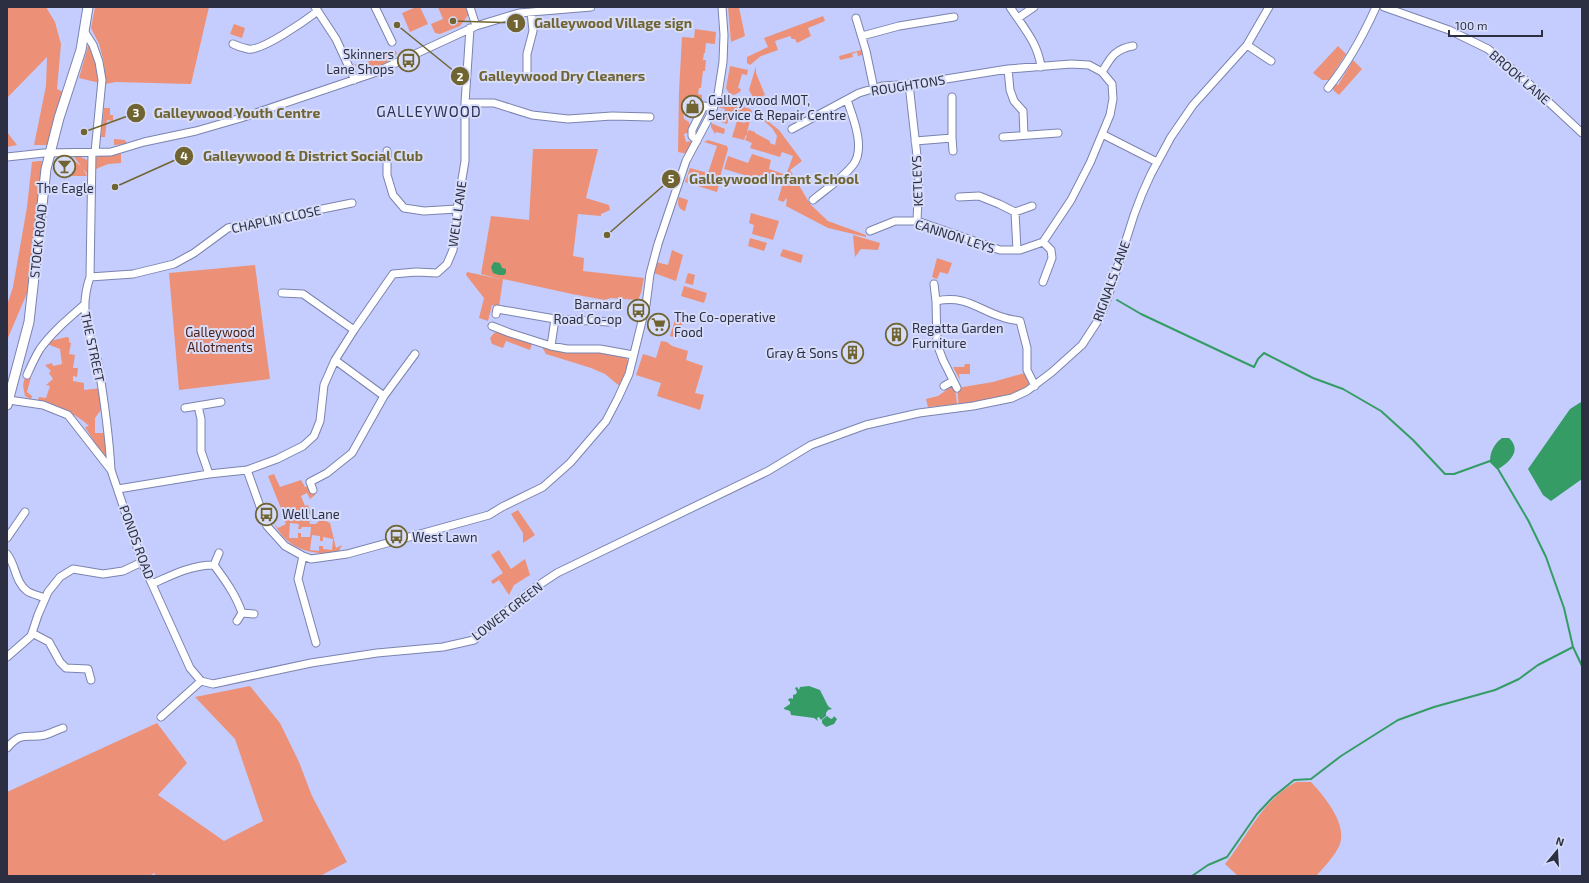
<svg xmlns="http://www.w3.org/2000/svg" width="1589" height="883" font-family="'Exo 2',sans-serif">
<style>
.green{fill:#ec9177;fill-rule:evenodd}
.water{fill:#359c66}
.lines{fill:none;stroke-linecap:round;stroke-linejoin:round}
.stream{stroke:#359c66;stroke-width:2}
.minor-casing{stroke:#7b83af;stroke-width:9}
.major-casing{stroke:#7b83af;stroke-width:11}
.minor{stroke:#fff;stroke-width:7}
.major{stroke:#fff;stroke-width:9}
.labels{text-anchor:middle;stroke-width:4;stroke-linejoin:round;paint-order:stroke}
.poi-label{font-size:13px;fill:#2c2f42;stroke:#d6dcf9;text-anchor:start}
.street-label{font-size:13px;fill:#2c2f42;stroke:#d6dcf9}
.park-label{font-size:13px;fill:#4f2013;stroke:#d6dcf9}
.quarter-label{font-size:15px;letter-spacing:1px;fill:#2e335a;stroke:#d6dcf9}
.leader{fill:none;stroke:#706532;stroke-width:1.5}
.callout-dot{fill:#706532;stroke:#d6dcf9;stroke-width:1.5}
.mark-label{font-size:12px;text-anchor:middle;font-weight:bold;fill:#fff}
.callout-label{font-size:14px;text-anchor:middle;font-weight:bold;fill:#706532;stroke:#d6dcf9;stroke-width:4;stroke-linejoin:round;paint-order:stroke}
</style>
<rect width="100%" height="100%" fill="#c4cdfd"/>
<path class="green" d="M7,7H46L55,22L61,44L57,89L63,92L47,145H34L46,86L47,57L7,98Z
M95,7H209L191,84L116,82L105,84L104,63L99,44L91,28Z
M416,7H420L428,24L410,32L402,13Z
M438,7H467L469,14L460,26L440,34L435,33L431,24L443,19Z
M728,7H739L745,36L731,42Z
M823,16L825,21L808,28L811,36L797,43L795,39H792L790,36L775,41L778,50L761,56L750,65L747,63V57L768,47L764,38Z
M234,24L245,28L242,38L230,34Z
M695,29L716,32L715,44L706,43L705,53H704L703,60H706L705,71H703L701,88H699L698,94L702,95V101L690,97L683,112L684,119L689,122L690,132L684,134L686,142L691,141L692,144L688,154L678,152L679,92L682,37L694,38Z
M89,43L94,49L100,83L79,78Z
M1338,46L1346,54L1329,80H1322L1313,73Z
M865,49L866,54L858,56L857,52L852,54L853,57L840,60L839,56Z
M395,50L397,53C390,63 373,71 360,70L354,64L360,65Z
M1353,60L1362,69L1339,95L1334,91L1332,87L1334,83L1338,85Z
M730,66L748,70L747,75L742,74L738,88L741,89L740,92L734,95L729,93L726,88Z
M756,66V73L765,95L757,99L753,97L749,90Z
M723,102L734,104L750,109L752,111L747,133L749,130L755,132V133L770,141V143L775,145L777,136L772,128L757,115L759,114L779,130L802,161L790,170L810,204L828,221L866,235V237L828,228L786,206L787,198L783,202L778,200L782,186L724,169L728,156L748,163L752,154L771,160L769,169L786,175L793,156L782,152L780,157L750,148L752,143L745,140L747,136L746,135L744,140L732,137L737,121L745,123L747,117L731,112L727,124L721,122L725,109L718,107Z
M104,108H110V115H113V121L107,120L105,137H101Z
M711,123L725,129L724,134L716,132L715,134L711,127Z
M7,132L17,145L7,147Z
M114,139L125,140L127,144L114,145Z
M708,140L727,146L728,149L718,184L719,185L717,192L685,182L690,168L708,173L717,146L704,142Z
M533,149H598L586,198L609,205L610,210L601,214V216L578,214L573,256L584,258L583,271L644,278L641,293L638,300L611,298L605,300L572,294L503,279L499,307L492,305L488,321L479,318L484,298L466,275L467,272L500,279L481,274L491,216L529,220Z
M121,154V163L108,164L96,169V158L99,155Z
M74,157H81L87,160L88,175Z
M71,158L82,167L87,176H72Z
M38,161H42L28,291L7,340V305L13,287L27,207L32,162Z
M679,197L688,200L685,211C678,209 677,203 679,197Z
M751,213L779,221L773,240L752,234L754,225L749,223Z
M853,235L880,243L878,250L861,249L855,257Z
M750,238L767,243L764,251L748,246Z
M783,249L803,255L801,263L780,256Z
M672,250L683,255L676,281L654,273L656,262L668,265Z
M937,258L952,263L948,274L940,272L937,279L932,277Z
M255,265L270,379L179,390L169,273Z
M688,273L695,275L693,285L685,283Z
M684,286L707,293L704,303L681,296Z
M676,317L684,319L679,335L677,338L670,336Z
M497,332L532,344L530,350L506,341L503,348L492,344L490,338L494,333Z
M67,337L69,338V342L71,343L69,354L75,355L73,368H78L77,377L73,376V381L84,383V390L102,388L103,407L95,418V433H107L108,456L106,457L103,456L85,427L89,426C74,412 57,406 38,400L39,397L46,398L50,386L46,385L53,379L49,373L51,371L45,365L52,363L53,366L62,364L60,349L47,344L50,341Z
M661,341L667,342L672,346L688,351L686,360L703,366L695,393L704,395L700,410L657,396L661,383L636,375L643,354L656,358Z
M542,347L600,352L625,356L630,365L622,388L605,374L591,368L546,354Z
M965,364H970V374H959L960,380L953,367H964Z
M1028,372L1035,386L1027,391L959,408L957,388L993,382Z
M26,376L31,377L27,392L32,396L31,399L25,396C24,387 21,386 26,376Z
M952,386L955,388L957,404L928,407L926,399L938,396Z
M274,474L280,487L301,480L305,487L309,486L314,492L315,495L310,499L307,493L301,496L305,506L308,505L311,513L308,515L310,524H316L320,520H324L330,523L336,548L342,545L339,551L337,553C310,555 287,549 274,523L278,528L286,524L284,520L289,519L286,509L282,511L268,476ZM290,523L299,524L298,529H301L302,527H311L310,537H301V533H298V538H289ZM312,535L320,536V541H323V537L333,539L332,550L323,549V546H319V551L310,550Z
M518,510L535,535L523,543V533L511,514Z
M499,550L511,569L525,559L530,575L514,585L509,595L499,580L493,584L491,581L503,573L491,555Z
M250,686L280,723L299,762L312,796L347,862L345,863L320,876H156L154,873L150,876H7V792L157,723L187,763L158,795L224,841L263,821L235,739L195,697Z
M1296,782H1311C1324,796 1347,823 1340,844C1335,856 1325,866 1316,876H1238L1225,864C1248,836 1262,800 1296,782Z"/>
<path class="water" d="M494,262L500,263L502,268L506,269V273L504,275H499L493,273L491,267Z
M1581,402L1582,479L1551,501L1543,495L1528,469L1570,409Z
M1502,438H1509C1522,450 1510,462 1498,469L1490,461C1490,452 1494,444 1502,438Z
M809,686L820,690L828,706L832,709L828,710L826,713V716L821,720L819,717L817,718L818,721L814,718L791,715L790,711L784,709V708L790,704V702L788,700L790,698L793,699V695L796,694L797,692L795,688L797,687L799,690L800,687Z
M827,716L831,719L833,718L834,716L837,719L834,724L826,727L822,723V720Z"/>
<g class="lines">
<path class="stream" d="M1117,300L1141,314L1241,361L1254,367L1258,359L1264,353L1313,378L1343,389L1381,411L1413,440L1445,474H1454L1490,461L1498,469L1528,520L1546,557L1564,608L1573,647
M1192,876L1208,865L1227,857L1257,814L1273,797L1294,780L1311,779L1341,756L1398,720L1434,707L1495,690L1519,679L1538,665L1573,647L1582,666"/>
<defs>
<path id="minor" d="M315,7L336,39L355,80
M375,7L392,42
M470,7L476,26
M1010,7C1023,27 1038,43 1041,67
M1384,7L1449,30L1488,49L1524,79L1582,133
M856,18L866,51L874,89
M1018,18L1034,7
M84,31L93,45L99,62L102,80L95,152
M862,36L899,26L954,17
M233,44C237,46 243,48 248,49C261,52 306,20 318,11
M1247,45L1271,61
M1008,69L1010,90L1014,101L1023,111L1024,135
M1102,72C1111,57 1115,49 1133,46
M527,73V54L533,31L531,12
M909,84L919,174L917,221
M1328,88C1348,63 1363,36 1376,7
M952,97V138L953,151
M465,103H494L532,115L568,119L612,116L650,117
M792,129L859,93L882,86L915,84L1008,69L1071,64L1089,65L1102,72L1112,84L1113,99L1110,115L1090,163L1071,200L1043,242L1020,250H1000L917,221H895L870,231
M1102,134L1157,162
M1003,137L1058,133
M697,141L692,136V130L704,106L713,108
M915,141L952,138
M387,151V175L393,195L404,208L424,211L457,209
M92,153L90,277C83,297 83,316 90,337C92,346 96,354 98,363C104,399 109,434 111,470
M7,157L44,153L111,152L144,142L196,131L241,118L374,73L476,26L519,13L591,7
M959,197L979,196L999,204L1015,212L1032,206
M813,200C826,189 842,179 853,165C866,149 853,117 847,100
M1015,212L1017,250
M1043,242L1051,250L1052,258L1043,282
M90,277L133,274L174,264L194,253L228,228L352,203
M934,284L936,301
M282,293L303,294L354,330
M496,314L497,309L555,319L609,322
M492,326L510,333L551,346L567,349H600L633,355
M551,346L555,319
M335,360L384,396
M27,375C31,366 35,357 40,349C52,332 68,319 84,305
M944,386L953,381
M957,388L943,360L937,344L936,301C967,295 976,309 1002,317C1007,319 1014,320 1020,321L1027,348V370L1035,386
M9,400L43,405L68,415L111,470L142,562L190,668L201,681L161,717
M198,406L201,419V451L209,474
M185,408L221,402
M247,470L267,526L285,546L303,556L311,559L347,554L489,515L502,507L543,487L570,463L606,421L618,398L629,374L646,305L650,274L658,244L686,161L712,112L718,94L723,62L724,35L722,7
M118,489L209,474L247,470L277,459L303,446L314,436L320,421L324,385L335,360L354,330L393,274L416,272L437,273L447,264L453,250L456,226L457,209L465,161V103L470,28
M313,490L310,482L327,473L352,453L384,396L415,354
M7,538L25,512
M7,554C16,565 15,582 27,591C31,594 40,596 45,598
M303,556L298,579L316,643
M214,565C225,580 236,595 242,613
M152,584C172,575 191,565 214,565L219,553
M237,621L242,613L254,614
M32,633L49,642L60,662L66,668L88,669L91,680
M7,657L31,636L38,615L48,592L60,577L73,569L103,574L123,571L142,562
M201,681L213,684L311,663L377,653L443,647L474,640L530,591L557,573L768,471L811,445L866,425L919,413L973,406L1012,398L1027,391L1052,372L1082,345L1099,319L1106,303L1134,215L1142,194L1151,174L1171,137L1193,105L1247,45L1269,7
M7,748C22,730 27,739 45,735C51,733 57,730 63,728"/>
<path id="major" d="M7,405L29,322L46,169L59,118L81,50L88,7"/>
</defs>
<use href="#minor" class="minor-casing"/>
<use href="#major" class="major-casing"/>
<use href="#minor" class="minor"/>
<use href="#major" class="major"/>
</g>
<defs>
<symbol id="bus-ring" viewBox="-11 -11 22 22"><circle r="9.5" fill="#d6dcf9" stroke="#706532" stroke-width="1.5"/><path d="M-5-6H5V4H4V6H2V4H-2V6H-4V4H-5ZM-3.5-4V0h7V-4ZM-3.5 1.2v1.5H-2V1.2ZM2 1.2v1.5H3.5V1.2Z" fill="#706532"/></symbol>
<symbol id="shop-ring" viewBox="-11 -11 22 22"><circle r="9.5" fill="#d6dcf9" stroke="#706532" stroke-width="1.5"/><path d="M-5-2.5h2.3a2.7 3.5 0 0 1 5.4 0H5L5.5 6h-11ZM-1.5-2.5h3a1.5 2.3 0 0 0-3 0Z" fill="#706532"/></symbol>
<symbol id="bar-ring" viewBox="-11 -11 22 22"><circle r="9.5" fill="#d6dcf9" stroke="#706532" stroke-width="1.5"/><path d="M-6-5H6L.8 .8V4.5H3.5V6h-7V4.5H-.8V.8Z" fill="#706532"/></symbol>
<symbol id="supermarket-ring" viewBox="-11 -11 22 22"><circle r="9.5" fill="#d6dcf9" stroke="#706532" stroke-width="1.5"/><path d="M-6-5.5h2.5l.6 2H6L4.5 2H-2.5L-4.4-4H-6ZM-1.5 3.2a1.3 1.3 0 1 0 .1 0ZM3 3.2a1.3 1.3 0 1 0 .1 0Z" fill="#706532"/></symbol>
<symbol id="building-ring" viewBox="-11 -11 22 22"><circle r="9.5" fill="#d6dcf9" stroke="#706532" stroke-width="1.5"/><path d="M-4-6H4V6H1V3H-1V6H-4ZM-2.5-4.3h1.7v1.8h-1.7ZM.8-4.3h1.7v1.8H.8ZM-2.5-1h1.7V.8h-1.7ZM.8-1h1.7V.8H.8Z" fill="#706532"/></symbol>
</defs>
<g fill-rule="evenodd">
<use href="#bus-ring" x="396" y="48" width="25" height="25"/>
<use href="#shop-ring" x="680" y="94" width="25" height="25"/>
<use href="#bar-ring" x="52" y="154" width="25" height="25"/>
<use href="#bus-ring" x="626" y="298" width="25" height="25"/>
<use href="#supermarket-ring" x="646" y="312" width="25" height="25"/>
<use href="#building-ring" x="884" y="322" width="25" height="25"/>
<use href="#building-ring" x="840" y="340" width="25" height="25"/>
<use href="#bus-ring" x="254" y="502" width="25" height="25"/>
<use href="#bus-ring" x="384" y="524" width="25" height="25"/>
</g>
<g class="labels">
<g class="poi-label">
<text x="394" y="59" text-anchor="end">Skinners<tspan x="394" dy="15">Lane Shops</tspan></text>
<text x="708" y="105">Galleywood MOT,<tspan x="708" dy="15">Service &amp; Repair Centre</tspan></text>
<text x="65" y="193" text-anchor="middle">The Eagle</text>
<text x="622" y="309" text-anchor="end">Barnard<tspan x="622" dy="15">Road Co-op</tspan></text>
<text x="674" y="322">The Co-operative<tspan x="674" dy="15">Food</tspan></text>
<text x="912" y="333">Regatta Garden<tspan x="912" dy="15">Furniture</tspan></text>
<text x="838" y="358" text-anchor="end">Gray &amp; Sons</text>
<text x="282" y="519">Well Lane</text>
<text x="412" y="542">West Lawn</text>
</g>
<g class="street-label">
<text transform="translate(1520 77) rotate(41)" y="5">BROOK LANE</text>
<text transform="translate(908 85) rotate(-9)" y="5">ROUGHTONS</text>
<text transform="translate(917 181) rotate(-92)" y="5">KETLEYS</text>
<text transform="translate(457 214) rotate(-82)" y="5">WELL LANE</text>
<text transform="translate(276 219) rotate(-12)" y="5">CHAPLIN CLOSE</text>
<text transform="translate(955 236) rotate(18)" y="5">CANNON LEYS</text>
<text transform="translate(38 241) rotate(-84)" y="5">STOCK ROAD</text>
<text transform="translate(1111 281) rotate(-70)" y="5">RIGNALS LANE</text>
<text transform="translate(93 347) rotate(78)" y="5">THE STREET</text>
<text transform="translate(137 542) rotate(70)" y="5">PONDS ROAD</text>
<text transform="translate(507 611) rotate(-38)" y="5">LOWER GREEN</text>
</g>
<g class="park-label">
<text x="220" y="337">Galleywood<tspan x="220" dy="15">Allotments</tspan></text>
</g>
<g class="quarter-label">
<text x="429" y="117">GALLEYWOOD</text>
</g>
</g>
<path class="leader" d="M453 21L516 23M397 25L460 76M84 132L136 113M115 187L184 156M607 235L671 179"/>
<g class="callout-dot">
<circle cx="453" cy="21" r="4"/>
<circle cx="397" cy="25" r="4"/>
<circle cx="84" cy="132" r="4"/>
<circle cx="115" cy="187" r="4"/>
<circle cx="607" cy="235" r="4"/>
<circle cx="516" cy="23" r="10"/>
<circle cx="460" cy="76" r="10"/>
<circle cx="136" cy="113" r="10"/>
<circle cx="184" cy="156" r="10"/>
<circle cx="671" cy="179" r="10"/>
</g>
<g class="mark-label">
<text x="516" y="28">1</text>
<text x="460" y="81">2</text>
<text x="136" y="117">3</text>
<text x="184" y="160">4</text>
<text x="671" y="183">5</text>
</g>
<g class="callout-label">
<text x="613" y="28">Galleywood Village sign</text>
<text x="562" y="81">Galleywood Dry Cleaners</text>
<text x="237" y="118">Galleywood Youth Centre</text>
<text x="313" y="161">Galleywood &amp; District Social Club</text>
<text x="774" y="184">Galleywood Infant School</text>
</g>
<rect width="1589" height="883" fill="none" stroke="#2c2f42" stroke-width="16"/>
<g transform="translate(1557 851) rotate(18)" stroke="#d6dcf9" stroke-width="3" paint-order="stroke">
<path d="M0-3L7 15L0 10L-7 15Z" fill="#2c2f42"/>
<text y="-6" font-size="11" font-weight="bold" text-anchor="middle" fill="#2c2f42">N</text>
</g>
<path d="M1449 30v6h93v-6" fill="none" stroke="#2c2f42" stroke-width="2"/>
<text x="1455" y="30" font-size="12" fill="#2c2f42" stroke="#d6dcf9" stroke-width="3" paint-order="stroke">100 m</text>
</svg>
